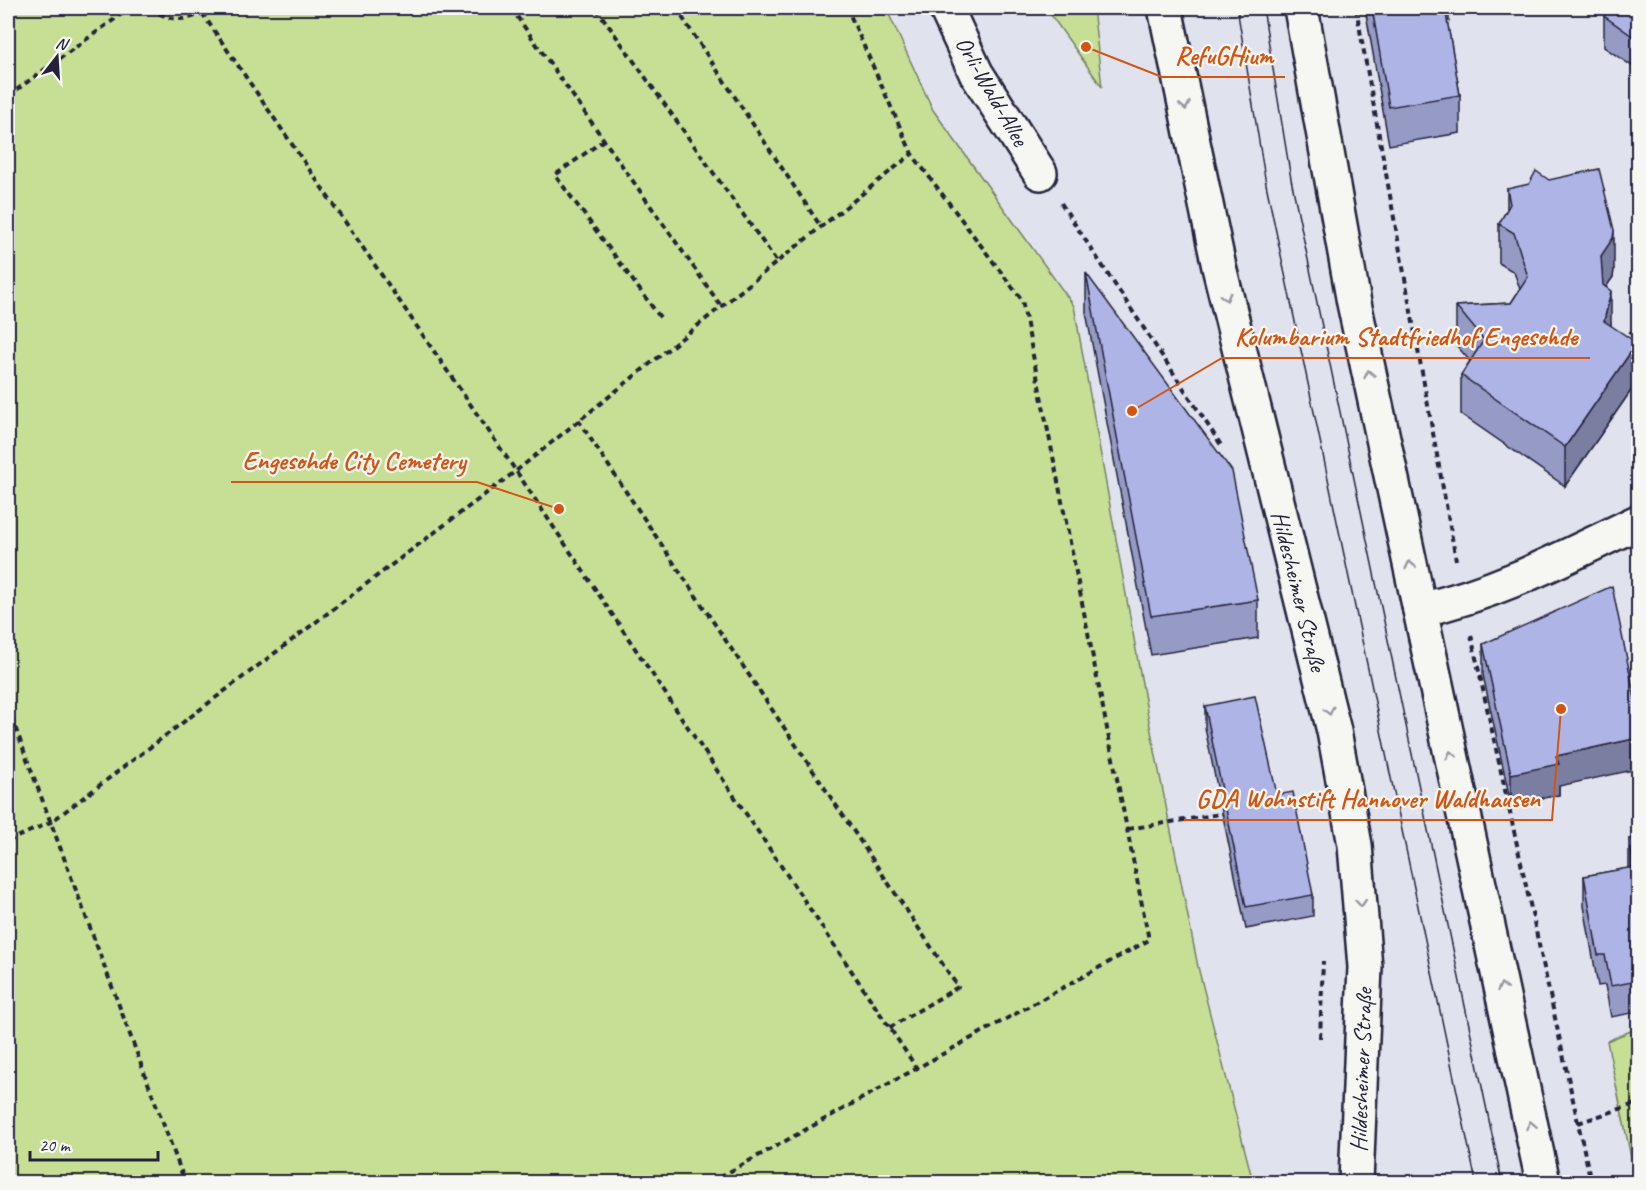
<svg xmlns="http://www.w3.org/2000/svg" width="1646" height="1190" font-family="Caveat,sans-serif">
<style>
.green{fill:#c7df95;stroke:#748068;stroke-width:1.5}
.lines{fill:none;stroke-linecap:round;stroke-linejoin:round}
.street-casing{stroke:#22223b;stroke-width:38}
.secondary-casing{stroke:#22223b;stroke-width:38}
.path{stroke:#22223b;stroke-width:4;stroke-dasharray:6 4.5;stroke-linecap:butt}
.street{stroke:#f6f6f2;stroke-width:33}
.secondary{stroke:#f6f6f2;stroke-width:33}
.tram{stroke:#22223b;stroke-width:1.5}
.wall{fill:#969bc5;stroke:#22223b;stroke-width:1.5}
.shaded-wall{fill:#7a7ea0;stroke:#22223b;stroke-width:1.5}
.building{fill:#aeb4e5;stroke:#22223b;stroke-width:1.5}
.oneway{stroke:#9797a0}
.labels{text-anchor:middle;stroke-width:4.5;stroke-linejoin:round;paint-order:stroke}
.street-label{font-size:24px;fill:#22223b;stroke:#f6f6f2}
.leader{fill:none;stroke:#d45411;stroke-width:2}
.callout-dot{fill:#d45411;stroke:#f6f6f2;stroke-width:2}
.callout-label{font-size:26px;text-anchor:middle;font-weight:bold;fill:#d45411;stroke:#f6f6f2;stroke-width:4.5;stroke-linejoin:round;paint-order:stroke}
</style>
<rect width="100%" height="100%" fill="#e0e2ee"/>
<filter id="ink" filterUnits="userSpaceOnUse"><feTurbulence type="fractalNoise" baseFrequency=".0167" numOctaves="2"/><feDisplacementMap in="SourceGraphic" scale="12" xChannelSelector="R" yChannelSelector="G"/><feConvolveMatrix kernelMatrix="1 2 1 2 8 2 1 2 1" color-interpolation-filters="sRGB"/></filter>
<g filter="url(#ink)">
<path class="green" d="M8,8H886L933,110L1074,306L1147,711L1198,967L1253,1182H8Z
M1046,8H1093L1102,87Z
M1638,1028V1182H1636L1607,1041Z"/>
<g class="lines">
<defs>
<path id="street" d="M946,8L976,73L1040,173
M1420,610C1498,593 1567,556 1638,522"/>
<path id="secondary" d="M1165,8L1219,267L1334,731L1355,845L1365,967L1356,1182
M1301,8L1354,303L1543,1182"/>
</defs>
<use href="#street" class="street-casing"/>
<use href="#secondary" class="secondary-casing"/>
<path class="path" d="M150,8C169,22 191,23 209,8
M511,8L721,306
M596,8L777,262
M676,8L821,227
M1356,8L1456,560
M202,13L516,471L918,1070
M8,96L130,8
M604,140L555,175L662,320
M1061,203L1221,445
M1629,332L1638,337
M578,420L958,987L889,1028
M1471,635L1591,1182
M8,708L185,1182
M1291,802L1307,799
M1128,829L1227,813
M8,841L51,822L516,471L912,154
M1320,1038L1323,961
M1578,1123L1638,1103
M711,1182L1149,940L1022,300L912,154L847,8"/>
<use href="#street" class="street"/>
<use href="#secondary" class="secondary"/>
<path class="tram" d="M1237,8L1266,184L1476,1182
M1263,8L1291,179L1502,1182"/>
</g>
<path class="wall" d="M1365,8H1449V21H1447L1460,95V133L1389,145Z
M1638,8V70L1604,47V16Z
M1507,189L1614,269L1613,277L1606,287L1611,326L1637,382L1565,486L1461,414V375L1470,361L1456,345V306L1511,303L1520,289L1514,272L1499,263V224L1507,209Z
M1086,273L1258,600V638L1151,655L1086,312Z
M1483,644L1559,786V795L1511,804L1483,675Z
M1205,706L1277,795L1313,895V916L1246,929L1205,728Z
M1638,838V1012L1611,1017L1605,985L1598,986L1584,906V876L1629,868V839Z"/>
<path class="shaded-wall" d="M1614,230V269L1613,277L1601,294V256Z
M1611,291V330L1604,321Z
M1637,343V382L1565,486V447Z
M1638,738V769L1559,786V795L1511,804V774L1556,756Z"/>
<path class="building" d="M1372,8H1445L1460,95L1389,107Z
M1610,8H1638V40L1604,16Z
M1599,169L1614,230L1613,238L1601,256L1603,285L1611,291L1604,321L1637,343L1565,447L1461,375L1484,340L1456,306L1511,303L1528,277L1514,233L1499,224L1510,204L1507,189L1529,184L1536,171L1549,180Z
M1086,273L1232,471L1258,600L1151,616Z
M1612,586L1638,713V738L1556,756L1559,764L1511,774L1483,644Z
M1255,696L1277,795L1293,792L1313,895L1246,907L1205,706Z
M1638,838V981L1611,986L1605,955H1598L1584,876L1634,867L1629,839Z"/>
<defs><path id="oneway-chevron" d="M-2-3.5L2.5 0L-2 3.5" fill="none" stroke-width="1.6" stroke-linecap="round" stroke-linejoin="round" transform="scale(1.5)"/></defs>
<g class="oneway">
<use href="#oneway-chevron" transform="translate(1185 106) rotate(78)"/>
<use href="#oneway-chevron" transform="translate(1226 297) rotate(76)"/>
<use href="#oneway-chevron" transform="translate(1369 374) rotate(-102)"/>
<use href="#oneway-chevron" transform="translate(1410 565) rotate(-102)"/>
<use href="#oneway-chevron" transform="translate(1329 711) rotate(76)"/>
<use href="#oneway-chevron" transform="translate(1451 755) rotate(-102)"/>
<use href="#oneway-chevron" transform="translate(1361 903) rotate(86)"/>
<use href="#oneway-chevron" transform="translate(1502 987) rotate(-102)"/>
<use href="#oneway-chevron" transform="translate(1531 1125) rotate(-102)"/>
</g>
</g>
<g class="labels">
<g class="street-label">
<text transform="translate(992 91) rotate(60)" y="8">Orli-Wald-Allee</text>
<text transform="translate(1299 591) rotate(76)" y="8">Hildesheimer Straße</text>
<text transform="translate(1361 1070) rotate(-88)" y="8">Hildesheimer Straße</text>
</g>
</g>
<path class="leader" d="M1086 47L1162 77H1285M1132 411L1222 358H1590M559 509L477 482H231M1561 709L1552 820H1184"/>
<g class="callout-dot">
<circle cx="1086" cy="47" r="6"/>
<circle cx="1132" cy="411" r="6"/>
<circle cx="559" cy="509" r="6"/>
<circle cx="1561" cy="709" r="6"/>
</g>
<g class="callout-label">
<text x="1224" y="64">RefuGHium</text>
<text x="1406" y="345">Kolumbarium Stadtfriedhof Engesohde</text>
<text x="354" y="469">Engesohde City Cemetery</text>
<text x="1368" y="807">GDA Wohnstift Hannover Waldhausen</text>
</g>
<rect width="1646" height="1190" fill="none" stroke="#f6f6f2" stroke-width="30"/>
<rect x="15" y="15" width="1616" height="1160" fill="none" stroke="#22223b" stroke-width="2" filter="url(#ink)"/>
<g transform="translate(57 57) rotate(17)" stroke="#f6f6f2" stroke-width="4.5" paint-order="stroke">
<path d="M0-4.5L10 22L0 15L-10 22Z" fill="#22223b"/>
<text y="-9" font-size="16" font-weight="bold" text-anchor="middle" fill="#22223b">N</text>
</g>
<path d="M30 1151v9h128v-9" fill="none" stroke="#22223b" stroke-width="3"/>
<text x="39" y="1151" font-size="18" fill="#22223b" stroke="#f6f6f2" stroke-width="4.5" paint-order="stroke">20 m</text>
</svg>
